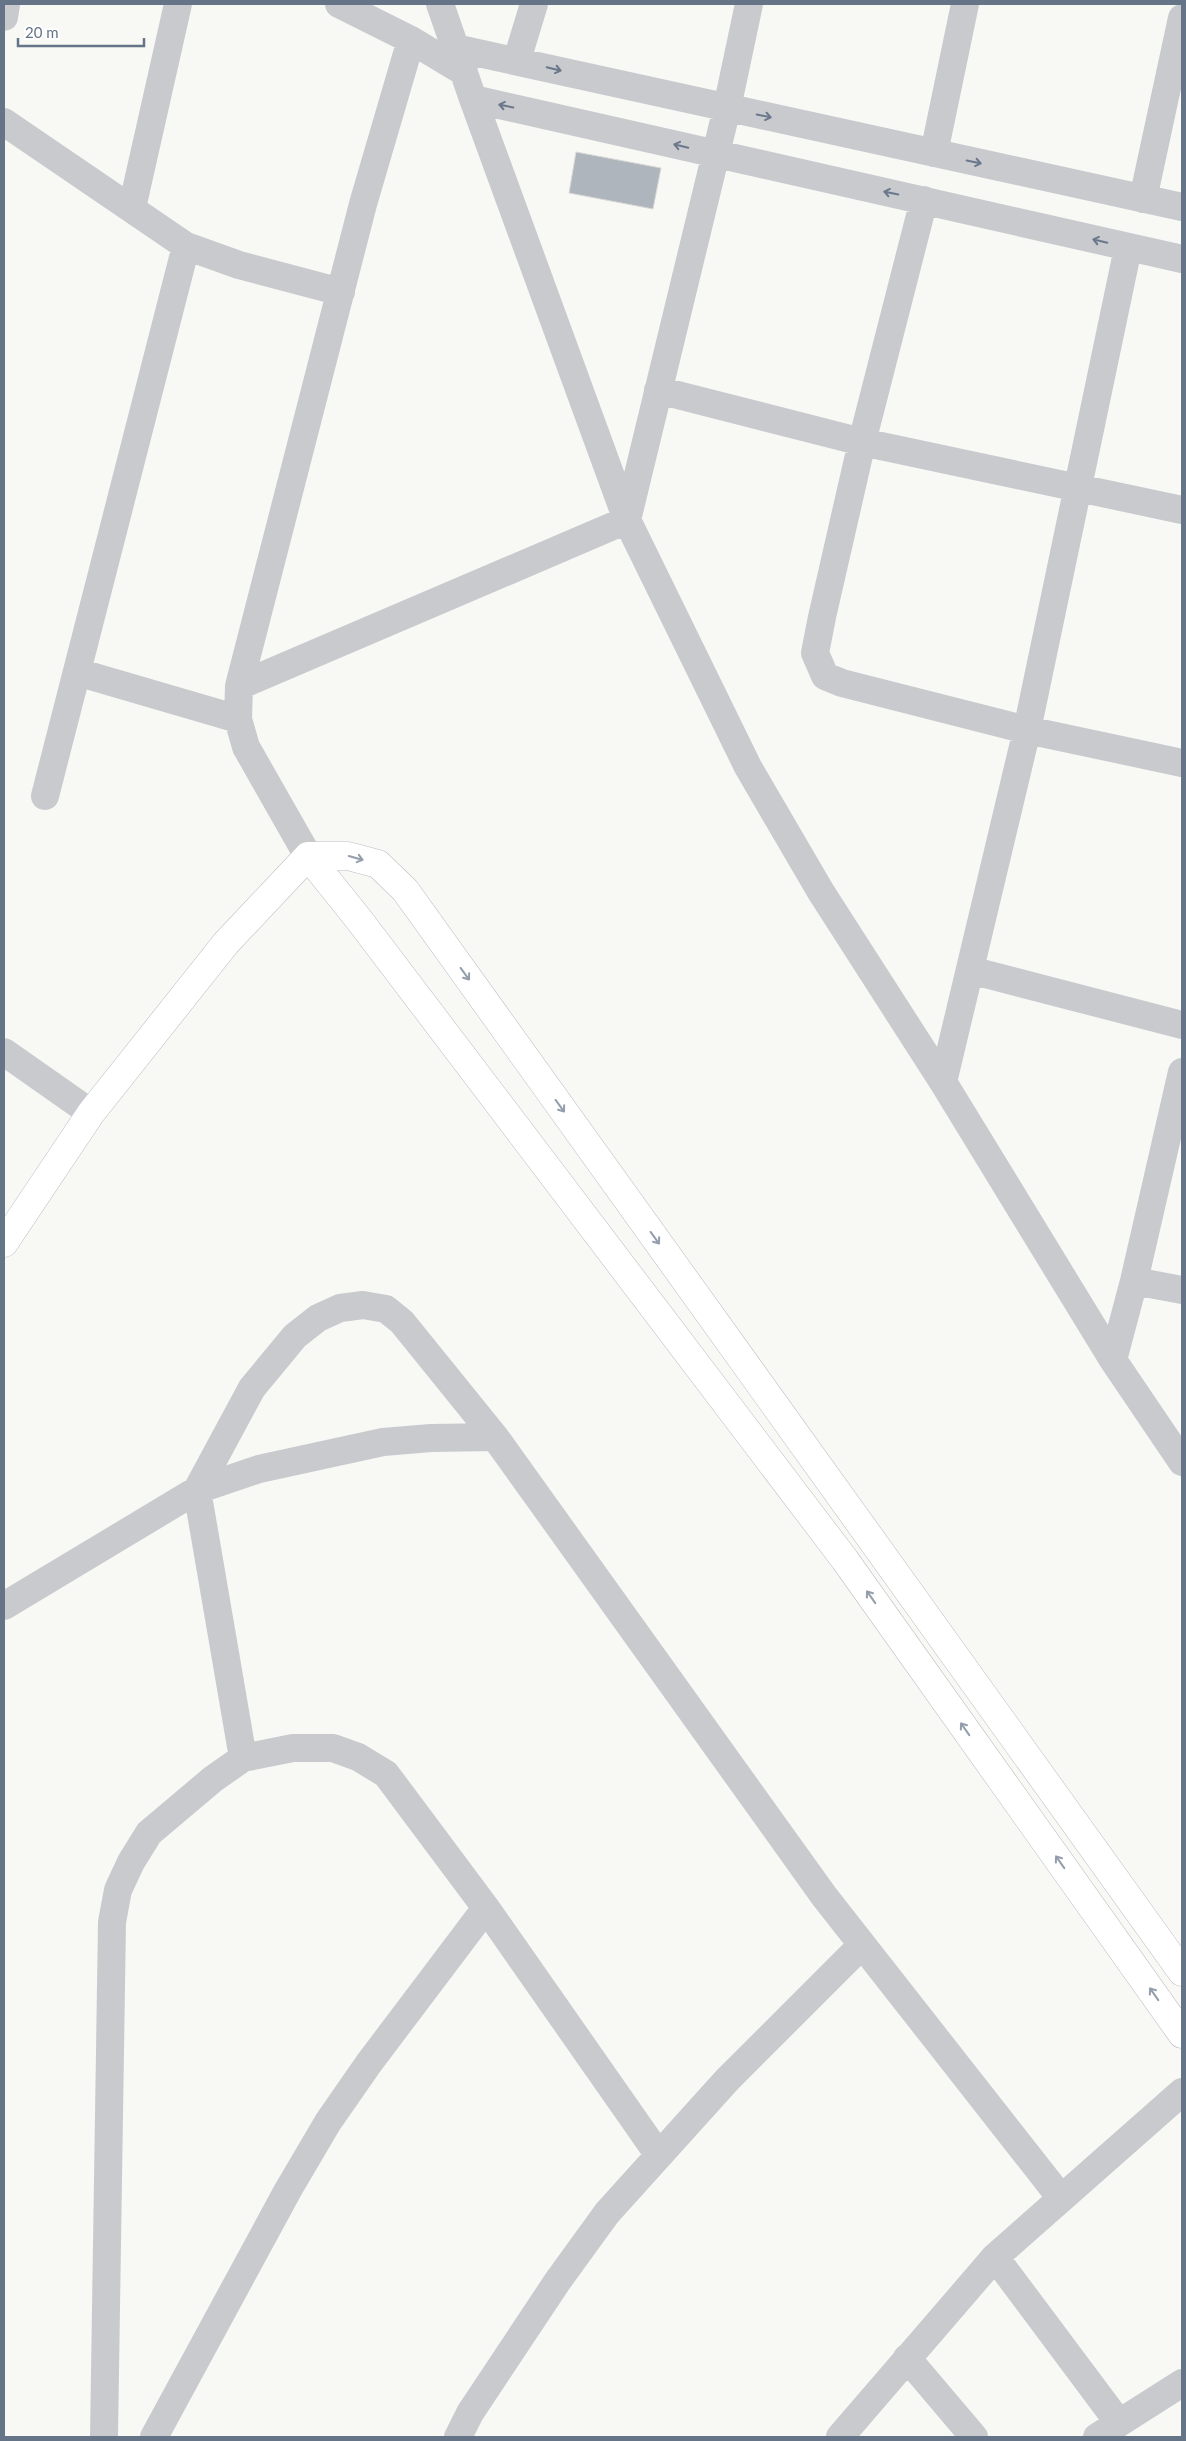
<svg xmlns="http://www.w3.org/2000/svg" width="1186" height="2441" font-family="Lato,sans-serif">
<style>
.building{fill:#aeb5bc;stroke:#d9dad7}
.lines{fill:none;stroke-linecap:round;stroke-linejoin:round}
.secondary-casing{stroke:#babdc3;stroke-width:29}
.street{stroke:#c8cace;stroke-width:28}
.secondary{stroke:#fff;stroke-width:28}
.oneway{stroke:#6b788b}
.oneway2{stroke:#949eab}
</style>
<rect width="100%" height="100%" fill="#f8f8f5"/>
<path class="building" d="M576,152L661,168L653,209L569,193Z"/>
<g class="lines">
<defs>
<path id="secondary" d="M308,856L360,921L845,1560L1182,2034
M4,1243L91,1113L226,943L308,856H348L378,864L405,890L1182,1972"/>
</defs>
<use href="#secondary" class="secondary-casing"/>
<path class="street" d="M339,4L411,40L464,72
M440,4L473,99L627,520L748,767L821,892L943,1082L1113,1360L1182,1462
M4,17L6,4
M455,48L1182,207
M517,60L534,4
M473,99L1182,259
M4,122L186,246L45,796
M934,153L965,4
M1143,199L1182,18
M924,200L862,442L822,617L815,653L825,676L842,683L1027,730L1182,763
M132,208L178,4
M186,246L239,265L341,292
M658,390L862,442L1182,510
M77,672L238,719
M239,686L627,520L727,108L749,4
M308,856L246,747L238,719L239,686L363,204L411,40
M970,970L1182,1025
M4,1052L91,1113
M943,1082L1027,730L1128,248
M1134,1281L1182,1290
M1113,1360L1134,1281L1182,1072
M4,1606L197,1490L259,1469L383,1442L431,1438L495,1437L824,1896L1061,2198
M243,1758L197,1490L252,1388L295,1336L318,1318L340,1308L363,1305L386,1309L402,1322L495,1437
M995,2257L1119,2423
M907,2358L974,2437
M104,2437L112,1922L118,1890L131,1862L149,1833L213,1779L243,1758L293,1748H333L358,1757L386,1774L486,1908L658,2154
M154,2437L288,2190L328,2122L369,2063L486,1908
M458,2437L470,2413L557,2282L607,2213L727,2080L862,1945
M840,2437L995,2257L1182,2092
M1097,2437L1182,2383"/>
<use href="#secondary" class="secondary"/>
</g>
<defs><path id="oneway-shaft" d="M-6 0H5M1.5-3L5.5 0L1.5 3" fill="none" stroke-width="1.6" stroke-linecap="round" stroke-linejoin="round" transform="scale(1.25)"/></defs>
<g class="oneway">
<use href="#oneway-shaft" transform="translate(554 69) rotate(13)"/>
<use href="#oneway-shaft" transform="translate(506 106) rotate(-168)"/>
<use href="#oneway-shaft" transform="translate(764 116) rotate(12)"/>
<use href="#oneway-shaft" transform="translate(681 146) rotate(-166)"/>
<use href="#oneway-shaft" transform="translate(974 162) rotate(12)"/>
<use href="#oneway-shaft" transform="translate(891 193) rotate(-168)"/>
<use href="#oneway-shaft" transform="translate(1100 241) rotate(-167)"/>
</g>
<g class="oneway2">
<use href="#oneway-shaft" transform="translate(356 858) rotate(16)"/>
<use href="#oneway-shaft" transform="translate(465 974) rotate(54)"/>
<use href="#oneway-shaft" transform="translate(560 1106) rotate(54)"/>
<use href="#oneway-shaft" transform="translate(655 1238) rotate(54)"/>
<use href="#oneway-shaft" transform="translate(871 1597) rotate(-125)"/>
<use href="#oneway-shaft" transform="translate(965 1729) rotate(-125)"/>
<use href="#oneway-shaft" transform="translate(1060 1862) rotate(-125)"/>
<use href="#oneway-shaft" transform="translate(1154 1994) rotate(-125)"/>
</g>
<rect width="1186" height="2441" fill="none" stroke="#667487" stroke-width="10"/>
<path d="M18 38v8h126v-8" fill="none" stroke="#667487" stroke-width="2.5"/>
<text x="25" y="38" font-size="15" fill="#667487" stroke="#ffffff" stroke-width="4" paint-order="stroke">20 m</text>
</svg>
